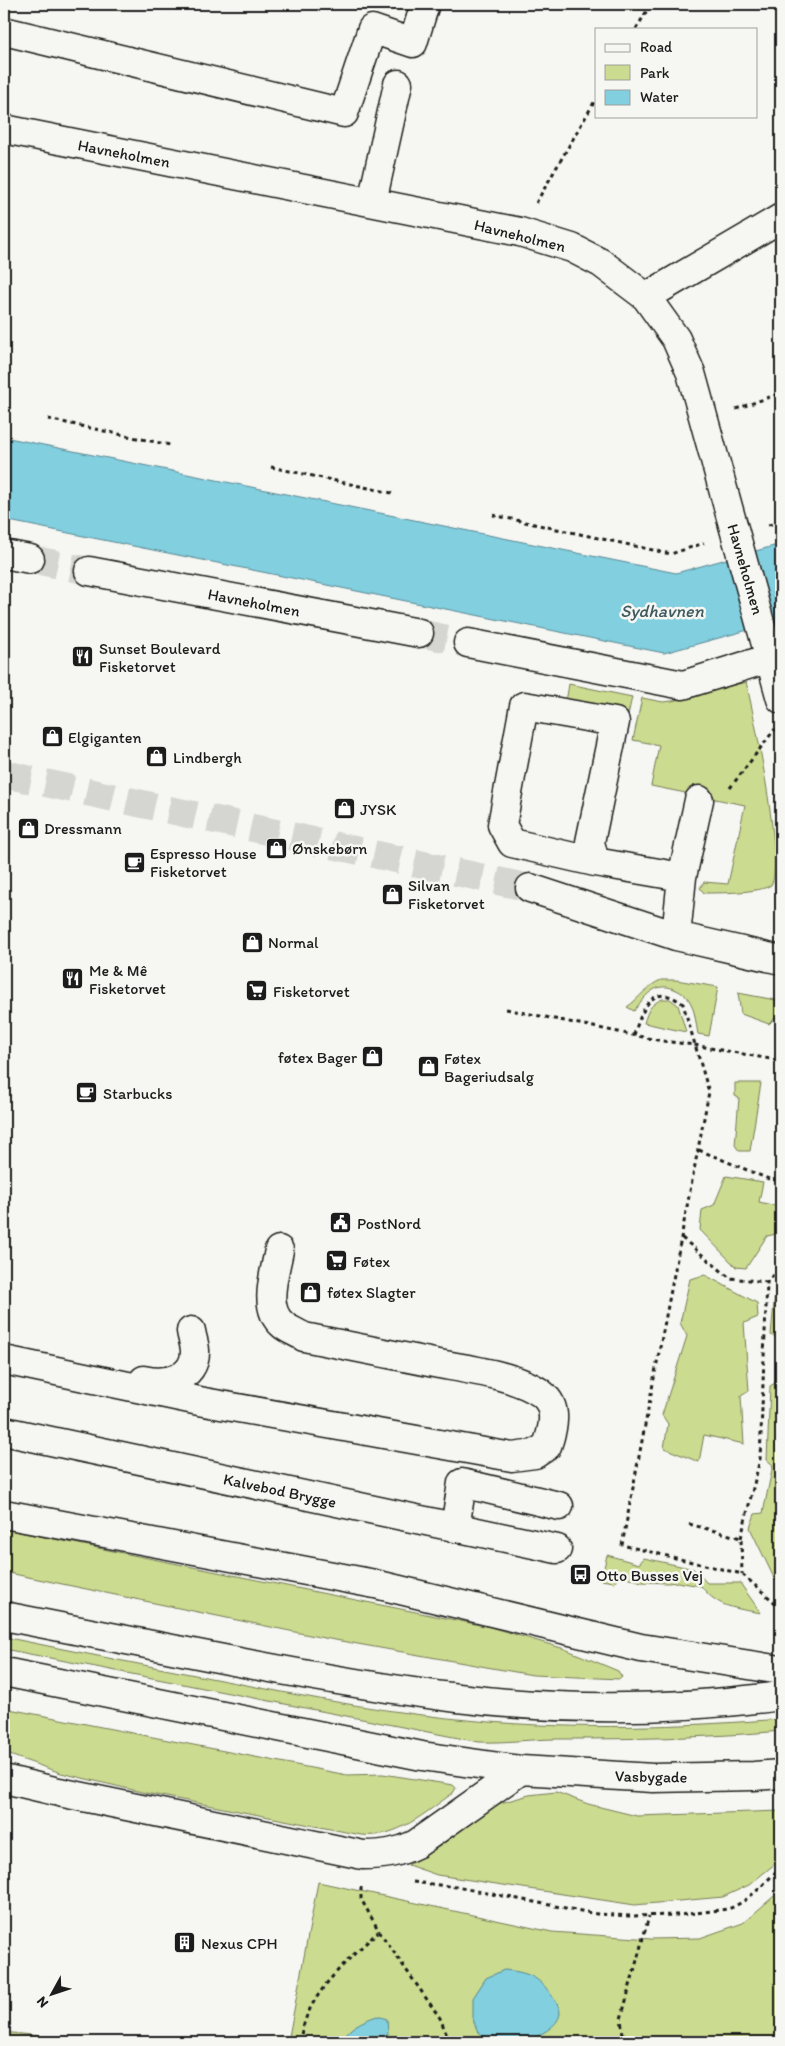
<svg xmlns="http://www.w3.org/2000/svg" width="785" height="2046" font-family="Itim,sans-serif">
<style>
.green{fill:#cbdb8f;stroke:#747c56}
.water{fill:#81cfdf;stroke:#598791}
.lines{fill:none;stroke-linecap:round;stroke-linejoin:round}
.minor-tunnel{stroke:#d5d5d2;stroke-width:28;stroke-dasharray:28 14;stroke-linecap:butt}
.minor-casing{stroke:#1c1c1c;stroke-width:31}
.major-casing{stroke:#1c1c1c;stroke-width:31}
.path{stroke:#1c1c1c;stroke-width:3;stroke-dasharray:4 4;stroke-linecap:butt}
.minor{stroke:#f6f6f2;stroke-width:28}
.major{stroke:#f6f6f2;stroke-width:28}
.labels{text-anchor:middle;stroke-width:5;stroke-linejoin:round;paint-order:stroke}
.street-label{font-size:16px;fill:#1c1c1c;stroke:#f6f6f2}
.poi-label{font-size:16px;fill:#1c1c1c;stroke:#f6f6f2;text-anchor:start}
.water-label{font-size:18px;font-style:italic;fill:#3f5b60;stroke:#f6f6f2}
</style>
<rect width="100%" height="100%" fill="#f6f6f2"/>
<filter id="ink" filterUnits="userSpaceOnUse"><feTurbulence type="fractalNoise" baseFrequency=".02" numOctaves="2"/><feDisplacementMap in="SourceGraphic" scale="10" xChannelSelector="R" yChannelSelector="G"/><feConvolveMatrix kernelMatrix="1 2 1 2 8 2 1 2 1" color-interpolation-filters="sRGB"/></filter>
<g filter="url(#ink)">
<path class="green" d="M746,682C754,714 785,865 771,885C760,893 718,893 704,893L700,888L704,882L728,884L745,805L651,786L659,745L633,740L642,698L663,702L672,701Z
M569,684L632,697L628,715L566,702Z
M661,980H676L718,987L709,1036L698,1034C696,1024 695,1009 689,1000C686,995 679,991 674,989C655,981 644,997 634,1011L627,1007C640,998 646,986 661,980Z
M738,993L781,1001V1012L769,1024L741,1014Z
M662,999H670L678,1005L686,1032L644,1023C648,1010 650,1005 662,999Z
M735,1083H761L750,1151H739L735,1145L739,1098L735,1096Z
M726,1176L763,1182L759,1202L781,1207V1233L767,1236L746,1268L736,1267L700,1230L702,1210L714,1205Z
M705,1275L757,1303L758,1317L744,1323L749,1391L741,1396L744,1444L704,1435L699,1462L664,1448L668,1424L662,1415L687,1336L680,1323L690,1279Z
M781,1280V1582L775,1580L750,1528L755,1514L763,1513L773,1465L767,1460L770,1386L775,1383L779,1339L771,1335L776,1282Z
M4,1529L490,1627L565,1649L618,1671L622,1677L620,1679L533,1675L492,1668L324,1638L4,1572Z
M607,1555L639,1564L644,1558L694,1569L707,1583H740L761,1613C735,1608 718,1608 701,1586L677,1582L668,1583L642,1582L620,1575L614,1582L601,1580Z
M4,1637C81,1653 159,1668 236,1683C316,1699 396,1714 478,1721C579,1730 680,1727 781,1719V1731C707,1738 634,1739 559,1739C532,1739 506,1743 479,1742L4,1649Z
M4,1708L347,1775L383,1774L453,1785L456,1788L453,1793C426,1812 397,1839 361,1835L146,1793L61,1773L4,1753Z
M556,1792L588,1804L637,1816L781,1811V1859L749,1885L723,1897L635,1905L437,1875L408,1865L440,1846L497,1804L529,1795Z
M318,1882L552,1932L651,1939L700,1938L743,1923L781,1890V2042H288Z
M4,2032L82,2041L85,2042H4Z"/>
<path class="water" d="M4,437L676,573L781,544V621L664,653L4,520Z
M504,1970C526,1972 539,1976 552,1996C555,2001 560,2006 560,2013C559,2028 532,2040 519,2042C509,2044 498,2042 488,2042L477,2030L473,2019V1998L486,1978Z
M377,2016L387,2019L388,2034L384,2042H341C347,2028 362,2021 377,2016Z"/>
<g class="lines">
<path class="minor-tunnel" d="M30,559L89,571
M419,633L468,643
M4,774L530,888"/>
<defs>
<path id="minor" d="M4,31L344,113L372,29L413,43L425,4
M4,129L520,232L572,248L601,263L646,297L676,339L691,373L781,699
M372,202L398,84
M646,297L781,218
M4,554L30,559
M89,571L419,633
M468,643L683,685L770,658
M595,862L512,843L502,825L524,706L615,722L590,842L595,862L682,877
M530,888L676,936L781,960
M676,936L682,877L699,800
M4,1360L204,1402L512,1457L535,1454L547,1446C553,1429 559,1407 542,1394C519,1376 467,1369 439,1364C394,1355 349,1346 304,1337C298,1333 289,1330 283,1325C262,1308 275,1273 279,1250
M144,1380C165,1385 196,1379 195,1351C195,1345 192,1338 191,1331
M4,1431L557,1549
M455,1528L462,1483L559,1506"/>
<path id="major" d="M4,1514L375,1584L641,1648L781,1670
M4,1616C73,1630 143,1643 213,1657C294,1673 376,1688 458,1698C565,1711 675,1710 781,1696
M4,1672L422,1756L521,1770L653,1778L754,1776L781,1774
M4,1779L59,1792L363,1855C383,1855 398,1853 416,1844L521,1770"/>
</defs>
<use href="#minor" class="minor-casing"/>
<use href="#major" class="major-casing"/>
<path class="path" d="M713,4L715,5
M636,29L651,4
M536,203L596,99
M736,409L781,393
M48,419L170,445
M271,467L392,493
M493,515L671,554L704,543
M768,525L781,522
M730,788L775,729
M506,1009L662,1041L694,1045L781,1061
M634,1035C642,1010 652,980 683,1004L709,1092L622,1545L742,1574L781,1608
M699,1150L771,1180L781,1179
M682,1238L730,1278L767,1282
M689,1524L741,1538L742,1574
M741,1538L760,1459L767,1282L781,1266
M413,1882L456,1887L597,1914L629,1916L680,1915L728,1909C750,1901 765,1882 781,1867
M379,1931L440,2018L446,2033L445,2042
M300,2042C305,1995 347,1961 379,1931L361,1899V1887
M624,2042L621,2019L649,1916"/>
<use href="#minor" class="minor"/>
<use href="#major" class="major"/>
</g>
</g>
<defs>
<symbol id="restaurant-square" viewBox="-11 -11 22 22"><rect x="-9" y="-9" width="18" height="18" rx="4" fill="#1c1c1c" stroke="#f6f6f2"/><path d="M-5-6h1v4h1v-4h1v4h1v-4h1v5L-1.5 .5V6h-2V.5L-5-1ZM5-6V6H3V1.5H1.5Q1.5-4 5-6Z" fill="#fff"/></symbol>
<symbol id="shop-square" viewBox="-11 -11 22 22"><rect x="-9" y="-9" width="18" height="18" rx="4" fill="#1c1c1c" stroke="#f6f6f2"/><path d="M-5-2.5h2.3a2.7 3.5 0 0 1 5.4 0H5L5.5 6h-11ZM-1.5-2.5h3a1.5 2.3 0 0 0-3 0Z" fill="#fff"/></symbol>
<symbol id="cafe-square" viewBox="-11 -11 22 22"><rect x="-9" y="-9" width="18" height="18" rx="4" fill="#1c1c1c" stroke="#f6f6f2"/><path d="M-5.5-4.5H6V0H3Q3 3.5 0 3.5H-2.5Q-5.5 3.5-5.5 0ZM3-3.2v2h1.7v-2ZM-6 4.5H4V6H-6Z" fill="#fff"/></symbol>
<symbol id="supermarket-square" viewBox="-11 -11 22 22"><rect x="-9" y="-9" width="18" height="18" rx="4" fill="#1c1c1c" stroke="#f6f6f2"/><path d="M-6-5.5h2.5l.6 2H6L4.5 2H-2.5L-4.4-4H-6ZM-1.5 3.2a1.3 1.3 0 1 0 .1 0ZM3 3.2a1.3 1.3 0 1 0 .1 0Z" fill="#fff"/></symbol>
<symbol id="civic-square" viewBox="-11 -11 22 22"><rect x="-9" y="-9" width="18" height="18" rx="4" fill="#1c1c1c" stroke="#f6f6f2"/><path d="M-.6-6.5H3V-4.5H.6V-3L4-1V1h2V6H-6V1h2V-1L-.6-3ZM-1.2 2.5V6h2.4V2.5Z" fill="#fff"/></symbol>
<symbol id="bus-square" viewBox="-11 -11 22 22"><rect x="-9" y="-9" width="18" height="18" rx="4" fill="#1c1c1c" stroke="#f6f6f2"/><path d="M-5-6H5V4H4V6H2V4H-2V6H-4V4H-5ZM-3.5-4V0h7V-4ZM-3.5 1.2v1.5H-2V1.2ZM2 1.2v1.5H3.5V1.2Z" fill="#fff"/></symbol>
<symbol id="building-square" viewBox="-11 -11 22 22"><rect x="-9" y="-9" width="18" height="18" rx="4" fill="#1c1c1c" stroke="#f6f6f2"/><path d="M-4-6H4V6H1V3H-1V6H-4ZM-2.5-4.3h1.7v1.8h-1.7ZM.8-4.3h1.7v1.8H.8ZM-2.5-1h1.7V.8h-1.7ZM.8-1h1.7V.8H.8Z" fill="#fff"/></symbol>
</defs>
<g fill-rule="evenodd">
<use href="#restaurant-square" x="70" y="644" width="25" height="25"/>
<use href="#shop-square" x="40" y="724" width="25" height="25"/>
<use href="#shop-square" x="144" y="744" width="25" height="25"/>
<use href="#shop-square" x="332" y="796" width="25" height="25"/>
<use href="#shop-square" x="16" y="816" width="25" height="25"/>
<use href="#shop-square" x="264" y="836" width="25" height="25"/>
<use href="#cafe-square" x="122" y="850" width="25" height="25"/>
<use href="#shop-square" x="380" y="882" width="25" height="25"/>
<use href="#shop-square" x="240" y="930" width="25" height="25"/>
<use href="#restaurant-square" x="60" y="966" width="25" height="25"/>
<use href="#supermarket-square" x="244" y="978" width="25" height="25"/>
<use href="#shop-square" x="360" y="1044" width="25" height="25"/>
<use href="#shop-square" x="416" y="1054" width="25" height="25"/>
<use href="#cafe-square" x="74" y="1080" width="25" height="25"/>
<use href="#civic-square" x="328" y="1210" width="25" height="25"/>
<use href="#supermarket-square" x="324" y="1248" width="25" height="25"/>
<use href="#shop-square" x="298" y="1280" width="25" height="25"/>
<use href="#bus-square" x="568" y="1562" width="25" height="25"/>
<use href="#building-square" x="172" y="1930" width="25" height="25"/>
</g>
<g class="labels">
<g class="street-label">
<text transform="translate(124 153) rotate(11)" y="6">Havneholmen</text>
<text transform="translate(520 235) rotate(14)" y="6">Havneholmen</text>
<text transform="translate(746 569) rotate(74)" y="6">Havneholmen</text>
<text transform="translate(254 602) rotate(11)" y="6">Havneholmen</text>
<text transform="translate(280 1490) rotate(12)" y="6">Kalvebod Brygge</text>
<text transform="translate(651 1776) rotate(1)" y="6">Vasbygade</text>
</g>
<g class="poi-label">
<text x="99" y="654">Sunset Boulevard<tspan x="99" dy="18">Fisketorvet</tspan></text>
<text x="68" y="743">Elgiganten</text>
<text x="173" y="763">Lindbergh</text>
<text x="360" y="815">JYSK</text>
<text x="44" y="834">Dressmann</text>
<text x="292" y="854">Ønskebørn</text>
<text x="150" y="859">Espresso House<tspan x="150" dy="18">Fisketorvet</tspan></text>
<text x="408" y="891">Silvan<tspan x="408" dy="18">Fisketorvet</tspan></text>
<text x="268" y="948">Normal</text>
<text x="89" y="976">Me &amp; Mê<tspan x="89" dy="18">Fisketorvet</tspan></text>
<text x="273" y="997">Fisketorvet</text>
<text x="357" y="1063" text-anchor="end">føtex Bager</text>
<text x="444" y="1064">Føtex<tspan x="444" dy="18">Bageriudsalg</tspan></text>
<text x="103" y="1099">Starbucks</text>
<text x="357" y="1229">PostNord</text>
<text x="353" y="1267">Føtex</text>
<text x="327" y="1298">føtex Slagter</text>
<text x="596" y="1581">Otto Busses Vej</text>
<text x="201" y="1949">Nexus CPH</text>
</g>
<g class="water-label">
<text x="662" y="617">Sydhavnen</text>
</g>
</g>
<rect width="785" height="2046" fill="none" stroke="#f6f6f2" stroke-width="20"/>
<rect x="10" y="10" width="765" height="2026" fill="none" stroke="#1c1c1c" stroke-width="2" filter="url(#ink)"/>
<rect x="595" y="28" width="162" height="90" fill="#f6f6f2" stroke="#9f9f9c"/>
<rect x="605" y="44" width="25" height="8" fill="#f6f6f2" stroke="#9f9f9c"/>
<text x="640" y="52" font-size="15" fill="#1c1c1c">Road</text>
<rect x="605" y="65" width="25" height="15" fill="#cbdb8f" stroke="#9f9f9c"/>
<text x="640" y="78" font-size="15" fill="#1c1c1c">Park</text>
<rect x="605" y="90" width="25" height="15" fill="#81cfdf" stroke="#9f9f9c"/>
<text x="640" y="102" font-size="15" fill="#1c1c1c">Water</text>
<g transform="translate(52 1994) rotate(230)" stroke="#f6f6f2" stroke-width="4" paint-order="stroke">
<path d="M0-4L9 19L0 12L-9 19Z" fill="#1c1c1c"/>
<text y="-8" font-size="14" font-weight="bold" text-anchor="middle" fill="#1c1c1c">N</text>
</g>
</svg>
